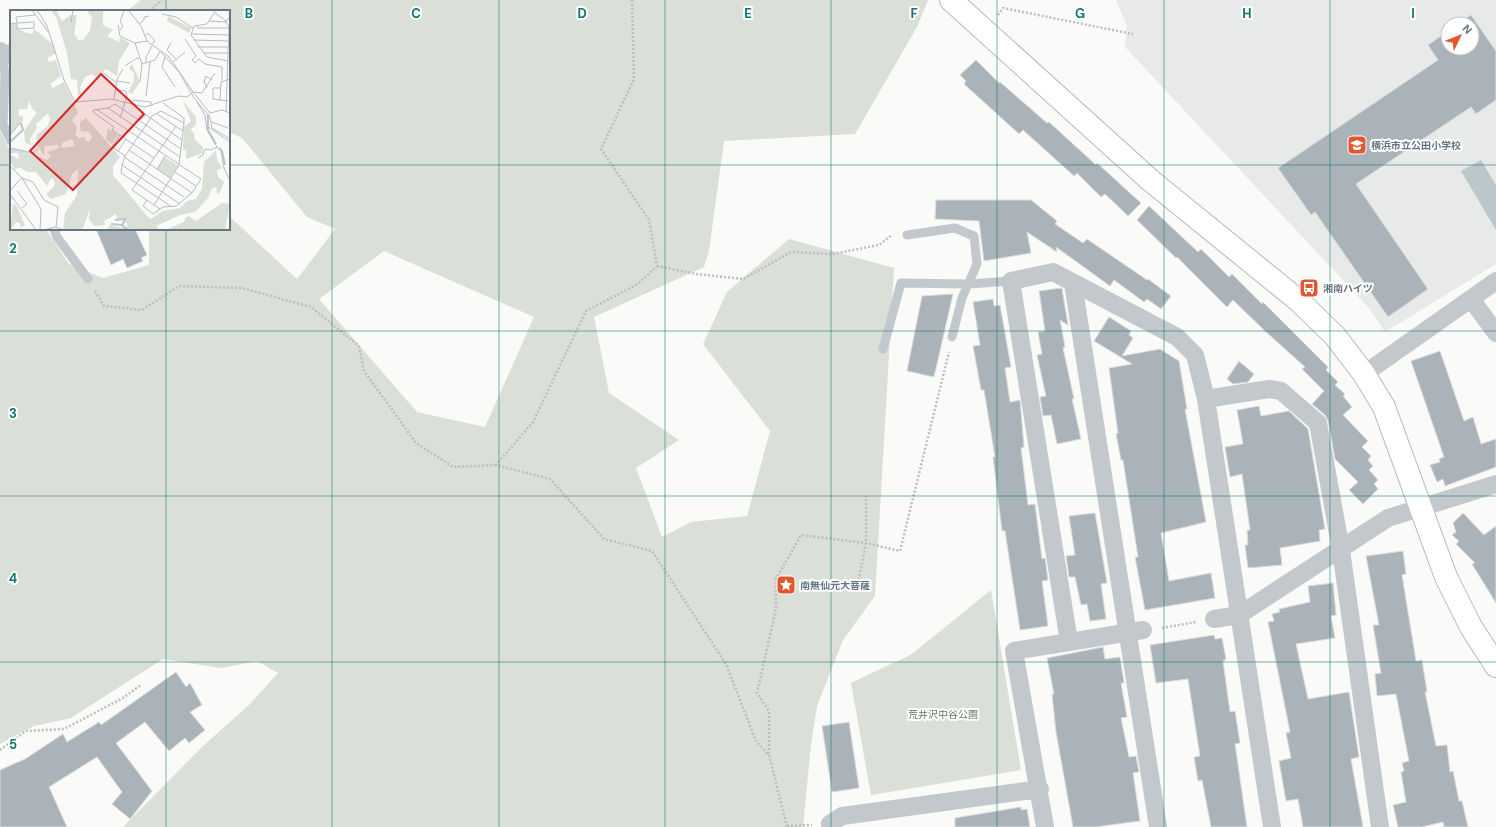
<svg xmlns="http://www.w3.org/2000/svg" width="1496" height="827" font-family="'DM Sans','Noto Sans JP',sans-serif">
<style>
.built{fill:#e8e9e9;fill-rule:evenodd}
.green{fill:#dadfd7;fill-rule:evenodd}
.water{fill:#bbc7cb}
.building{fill:#aab3b9;stroke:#dcdcda}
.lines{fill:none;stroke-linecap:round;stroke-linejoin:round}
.secondary-casing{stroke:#b3babf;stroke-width:24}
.path{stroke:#bbbfc2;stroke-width:2.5;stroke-dasharray:2 2;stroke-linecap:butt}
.lane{stroke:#c3c8cc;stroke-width:9}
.street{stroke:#c3c8cc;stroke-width:18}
.secondary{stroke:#fff;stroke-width:22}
.grid{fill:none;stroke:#0f766e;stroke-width:1;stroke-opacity:0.55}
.labels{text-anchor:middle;stroke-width:4;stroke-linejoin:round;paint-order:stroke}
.poi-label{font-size:10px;font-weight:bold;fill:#657683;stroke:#fff;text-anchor:start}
.park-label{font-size:10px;fill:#687a64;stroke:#fff}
.inset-river{fill:none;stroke:#bbc7cb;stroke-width:2}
.inset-road{fill:none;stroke:#b5bdc2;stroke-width:1}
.view{fill:#d62828;fill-opacity:0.15;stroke:#d62828;stroke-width:2}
.inset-edge{fill:none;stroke:#657683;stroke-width:2}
.grid-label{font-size:13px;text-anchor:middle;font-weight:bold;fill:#0f766e;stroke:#fff;stroke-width:4;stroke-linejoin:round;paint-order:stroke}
</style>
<rect width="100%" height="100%" fill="#fafaf8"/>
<path class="built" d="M1116,0H1496V264L1385,332L1369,308L1125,47L1127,26ZM1448,24H1472V48H1448Z"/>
<path class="green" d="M141,0H928L917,27L855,134L724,141L709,251L704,267L594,317L609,393L679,440L636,468L662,537L691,522L747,516L770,431L703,344L727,292L789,239L894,268L875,596L843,640L817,706L811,744L803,827H123L203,746L249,705L278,673L257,661L221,668L163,659L71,718L34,726L0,744V130L11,153V229H46L69,264L103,278L149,265V229H229V216L297,279L335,229L307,217L242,138L229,132V11H127ZM384,251L534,317L485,427L417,412L319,299Z
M991,590L1021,770L871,795L851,683L912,654Z"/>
<path class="water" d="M1481,160L1496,185V230L1461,171Z"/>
<path class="building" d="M1471,15L1496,51V100L1476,114L1471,107L1356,184L1428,289L1388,317L1315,212L1311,215L1278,168L1438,60L1428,45L1448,31V48H1472V24H1457Z
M976,60L999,83L1000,82L1047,123L1049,122L1096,165L1097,163L1141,203L1128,216L1105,194L1101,197L1077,173L1074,176L1023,130L1019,134L964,84L966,81L960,75Z
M936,200H1031L1057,221L1055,224L1083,243L1087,239L1147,280L1148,279L1171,296L1161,309L1147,299L1144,302L1114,280L1110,286L1056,247L1057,252L1027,232L1031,253L984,261L979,221L935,219Z
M1149,206L1198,252L1201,249L1229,277L1232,274L1262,304L1263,302L1328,367L1326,370L1338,382L1335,385L1345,394L1343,396L1352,407L1343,415L1368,441L1362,447L1371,456L1368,460L1373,466L1369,470L1378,480L1374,484L1378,489L1363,504L1349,490L1358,482L1335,459L1328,421L1325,415L1312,404L1324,391L1302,369L1305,367L1265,331L1233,300L1227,307L1177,257L1176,258L1137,220Z
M96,229H135L147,255L141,258L143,261L127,268L123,259L111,265Z
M1061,288L1062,289L1068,325L1060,320L1065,347L1063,348L1074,399H1072L1081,439L1057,444L1051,415L1043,416L1040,397L1046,396L1037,355L1042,354L1038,332L1045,331L1039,291Z
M953,294L934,377L907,371L922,296Z
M993,299L994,306L1000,305L1011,367L1005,368L1010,402L1020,400L1024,447L1021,448L1028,505L1035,504L1042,559L1045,558L1048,580L1042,581L1048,626L1020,630L1005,531H1002L993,457H995L984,390H981L973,346L980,345L973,302Z
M1109,317L1131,331L1129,335L1133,338L1122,356L1160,349L1179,361L1187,409H1185L1206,522L1161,533L1169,581L1211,573L1215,598L1145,610L1135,557H1138L1123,460H1121L1116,434L1118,433L1109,368L1132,364L1094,341Z
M1440,351L1464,421L1473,417L1481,444L1496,439V467L1445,486L1443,479L1437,482L1430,465L1440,462L1439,459L1444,457L1411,361Z
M1239,361L1254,374L1248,382L1233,384L1227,379Z
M1259,406L1261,416L1289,411L1308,429L1325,529L1319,530L1320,541L1280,548L1282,565L1248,568L1245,545H1248L1247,530H1250L1242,474L1230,477L1225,447L1243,444L1237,410Z
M1095,513L1107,583L1101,584L1106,619L1090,621L1087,604L1081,605L1075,577H1069L1066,556L1075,555L1069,516Z
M1463,513L1484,535L1496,526V603L1472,564L1475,563L1456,544L1459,541L1452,535L1456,532L1453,523Z
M1403,551L1406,574L1402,575L1416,661L1422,660L1427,692H1425L1436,746L1447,745L1450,772L1453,771L1459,801H1462L1468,827H1444L1443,822L1422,827H1398L1393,805L1406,802L1401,772L1404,771L1402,763L1409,761L1396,694L1377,696L1375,674L1381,673L1373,625H1379L1366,556Z
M1333,583L1336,615L1331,616L1335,638L1296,644L1308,699L1349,692L1359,757L1351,759L1363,827H1303L1298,799L1286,801L1279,761L1291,758L1286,733L1290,732L1268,622L1274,621L1272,614L1280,612L1279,609L1310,602L1308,586Z
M1214,635L1215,639L1222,638L1226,659L1223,661L1230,712L1235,711L1240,743L1235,744L1247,827H1211L1202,780L1198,781L1194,757L1200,756L1188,679L1156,683L1150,645Z
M1103,647L1105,659L1120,657L1124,683H1121L1127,717L1121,718L1129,757L1136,756L1139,772L1133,773L1140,821L1095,827H1073L1056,732L1052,694H1054L1047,658Z
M176,672L186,687L190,683L202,705L190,712L205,730L189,743L185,738L169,751L145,722L116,743L152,791L130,819L112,804L122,792L97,757L49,787L67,827H0V770L25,759L63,734L67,742L99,722L101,725Z
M849,722L859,788L832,792L822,726Z
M1021,807V810L1027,809L1030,827H955V818Z"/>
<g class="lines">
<defs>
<path id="secondary" d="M951,0L1150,180L1299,301L1335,336L1364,374L1384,407L1446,577L1471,627L1496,666"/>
</defs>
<use href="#secondary" class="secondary-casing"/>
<path class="path" d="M632,0L634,79L601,149L649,220L657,266L638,284L586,311L533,422L496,465L550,479L604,539L652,551L726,664L756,741L769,755L787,827
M149,11L162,0
M998,15L1003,8L1133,34
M657,266L696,274L743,279L791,252L833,254L879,245L892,235
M95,291L104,306L142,310L179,286L242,288L311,307L359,346L364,371L416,443L453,467L496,465
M858,584L866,543V496
M1162,628L1196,622
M0,750L26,731L64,729L123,698L141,685
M769,754V711L757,693L776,609V579L801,535L866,543L900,551L949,352
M787,826L812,825"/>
<path class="lane" d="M3,56L5,76L3,125L11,141
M54,229L57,237L88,279
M907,235L955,228L974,236L977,264L962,298L952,337
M883,349L901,283L969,284L1011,281"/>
<path class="street" d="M0,51L3,56L11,53
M1073,283L1158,827
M1471,299L1496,333
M1364,374L1496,281
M1206,399L1269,389L1281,391L1318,423L1341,550L1380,827
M1214,619L1239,615L1388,518L1496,484
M1069,642L1011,281L1053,272L1177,337L1195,355L1206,399L1272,827
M831,827L830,824L842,816L1040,789
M1045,827L1014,651L1143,630"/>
<use href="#secondary" class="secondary"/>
</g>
<path class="grid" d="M166,0V11M332,0V827M499,0V827M665,0V827M831,0V827M997,0V827M1164,0V827M1330,0V827M0,165H11M229,165H1496M166,229V827M0,331H1496M0,496H1496M0,662H1496"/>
<defs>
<symbol id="school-square" viewBox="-11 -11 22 22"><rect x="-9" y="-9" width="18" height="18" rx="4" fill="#e4572e" stroke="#fff"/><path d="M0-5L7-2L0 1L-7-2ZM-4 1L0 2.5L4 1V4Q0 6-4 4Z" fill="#fff"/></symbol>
<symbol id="bus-square" viewBox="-11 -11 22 22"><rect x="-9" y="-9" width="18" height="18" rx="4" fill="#e4572e" stroke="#fff"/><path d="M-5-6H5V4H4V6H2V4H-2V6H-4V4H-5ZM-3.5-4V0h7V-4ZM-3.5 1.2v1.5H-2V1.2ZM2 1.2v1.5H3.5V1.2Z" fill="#fff"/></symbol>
<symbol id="sight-square" viewBox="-11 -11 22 22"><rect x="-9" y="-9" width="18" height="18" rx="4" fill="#e4572e" stroke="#fff"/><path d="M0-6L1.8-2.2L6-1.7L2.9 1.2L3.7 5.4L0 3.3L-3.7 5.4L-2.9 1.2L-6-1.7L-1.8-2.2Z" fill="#fff"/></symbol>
</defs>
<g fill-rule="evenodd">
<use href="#school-square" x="1346" y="134" width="22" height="22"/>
<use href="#bus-square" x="1298" y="277" width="22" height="22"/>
<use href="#sight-square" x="775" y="574" width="22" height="22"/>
</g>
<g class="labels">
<g class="poi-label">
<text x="1371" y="149">横浜市立公田小学校</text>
<text x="1323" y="292">湘南ハイツ</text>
<text x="800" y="589">南無仙元大菩薩</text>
</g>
<g class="park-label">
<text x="943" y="718">荒井沢中谷公園</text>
</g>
</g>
<g transform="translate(10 10)">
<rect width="220" height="220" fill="#fafaf8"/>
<path d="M41,0H46L52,11L61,5H67L64,24L68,30H73L80,21L82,7L76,0H93V15L103,20L97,26L109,32L110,27L120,33L109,51L107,66L96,59L86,67L82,64L75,67L70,77L71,84L68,86L67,70L61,69L57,43L46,7ZM158,6L181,18L179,23L157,11ZM0,14H6L8,19L17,23L22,24L24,19L43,34L46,43L37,48L39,52L46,50L51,66L40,74L43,78L54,72L65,95L68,103L62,110L67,117L65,125L69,128L75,127V130L79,132L82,127L79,122L71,121L70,117V112L76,108L110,147L103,156V165L138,207L141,209L153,201L170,198L177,191L186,189L192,179L194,152L206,140L207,150L212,158L207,160L208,167L214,172L209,184L206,182L207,177L202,178L198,188L185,202L170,205L146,216L150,220H96L100,215L113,218L118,216L113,208L107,209L106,204L94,211L95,215L84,216L79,209L80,199L72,220H53L55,203L67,185L68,159L62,164L56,184L41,189L36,184L44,177L45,171L41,168L37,176L26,162H18L8,157L5,160L0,151V145L9,149L8,143H0V138L12,140L37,150L41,146L37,142L49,138L48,135L35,136L34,145L27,135L26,125L37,117L40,110L38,103L26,114L27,118L20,129L21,136L15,132L14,121L27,102L23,100L19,91L17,99H9V106H13V111L0,124ZM62,129L65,136L51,138L52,133ZM122,54L130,72L122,84L118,82L124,71V64L119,58ZM173,91L186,107V115L180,120L184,123L185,130L193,137V143L176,149V140H173L174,117L181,111ZM98,118L108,125L102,134L96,130ZM155,147L168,156L160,168L147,159ZM3,193L7,197L15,215L10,218L11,214L6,212L0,220ZM212,193L220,194L215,220H155L174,212L176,207L179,206L186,211Z" fill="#dadfd7" fill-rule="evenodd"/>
<path class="inset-river" d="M198,104V120L206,134M0,132L13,120L11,113M209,138L212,141L215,155M105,210L115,209L112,216M101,214L112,215L117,220"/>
<path class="inset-road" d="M22,0L39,23M27,0L37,16L54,70L65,92L101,89L135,97L168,86L177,87L183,82L200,103L212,100L220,103M118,0L131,16L137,31L159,47L183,82L192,83L205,63M206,0L197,14L184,16L181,25L197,47L218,51M205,3L215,10L219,17L216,101M152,4L166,7L183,18M199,11L216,12L220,6M61,12L63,0M0,14L7,13L24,12V18L7,19V13L6,7L25,5M129,14L134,10V7L139,6M108,15L110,26L125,33L132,54L145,50L150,41M187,15L188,18H219M110,20L113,16L110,12L114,0M181,24L219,25M135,26L138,23L145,31L141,35M175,29L186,46L182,50L185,53L189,49L195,54L212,57V70M184,30L219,31M125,33L137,31M161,33L157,40L166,49M188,37H219M151,42L169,62L184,88L200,107L202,118L220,129M193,43H219M155,47L152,57L165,77M163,52L175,42M136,53V47L142,36M115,56L127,48L129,49M93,63L106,72M107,71L120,73M130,72L132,54M197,78L194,72L196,66L202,70M211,78H203V89L218,91M106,80L116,81L117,86L110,108M136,86L140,52M104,89L107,69L113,59M122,90L141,92L142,96M210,91L211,72L220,69M187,92L195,105L197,120L207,137L211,141L214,158L220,171M98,98L105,94L171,139M86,99L191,169L182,183L166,196L153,197L143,204L133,196L137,190M147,104L173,121M130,110L136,105L172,130M202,112L218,118M197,116L220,132M104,117L83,102L84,100L98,98L170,147M104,117L102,120L144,148M0,125L10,113M110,125L102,137L115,146M0,138L23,143L28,139M119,140L182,183M108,141L116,129M114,147L174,187M188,148L193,145L195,139L201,140L207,137M112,155L170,194M0,156L12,168L23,172L34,190L48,197L46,217M147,159L155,146M165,162L186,176M12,168L31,199L30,220M0,181L11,168M7,181L17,194L12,198M0,184L26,220M144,195L169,155L174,113V108L153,93M162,197L111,163L112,155L115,146L142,106L151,101L174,113M150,199L122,180L166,116M33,220L46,217L54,220"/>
<path class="view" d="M91,64L134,104L63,180L20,141Z"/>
<rect width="220" height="220" class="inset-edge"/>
</g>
<g class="grid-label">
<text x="249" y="18">B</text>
<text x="416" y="18">C</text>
<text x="582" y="18">D</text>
<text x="748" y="18">E</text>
<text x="914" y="18">F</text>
<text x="1080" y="18">G</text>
<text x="1247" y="18">H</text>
<text x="1413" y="18">I</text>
<text x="13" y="253">2</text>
<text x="13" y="418">3</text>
<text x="13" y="583">4</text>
<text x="13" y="749">5</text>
</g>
<g transform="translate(1460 36) rotate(47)"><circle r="19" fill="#ffffff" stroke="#c1c8cd"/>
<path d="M0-3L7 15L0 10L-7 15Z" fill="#e4572e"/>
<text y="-6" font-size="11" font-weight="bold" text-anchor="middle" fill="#657683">N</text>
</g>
</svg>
